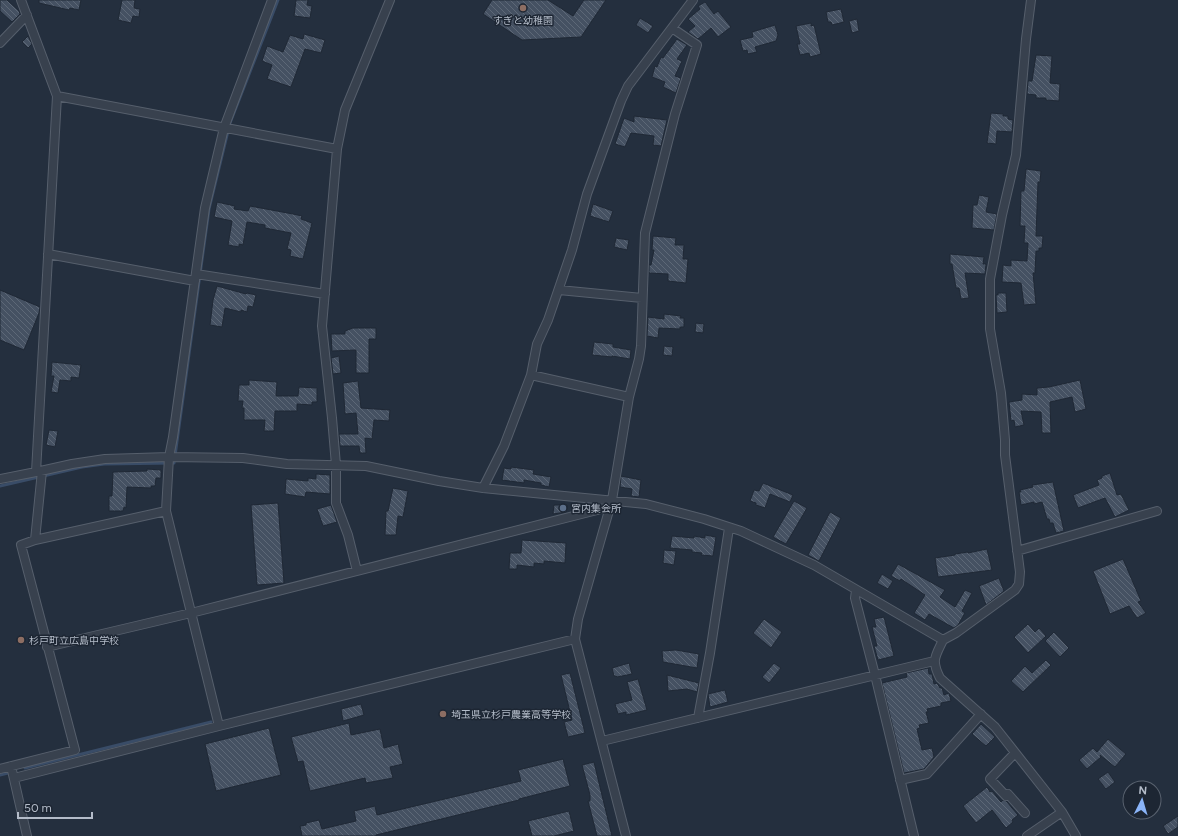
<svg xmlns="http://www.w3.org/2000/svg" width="1178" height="836" font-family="Figtree,'Noto Sans JP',sans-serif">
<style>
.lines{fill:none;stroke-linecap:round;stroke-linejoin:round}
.stream{stroke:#394c67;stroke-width:3}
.building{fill:url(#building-back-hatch);stroke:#1f2835}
.street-casing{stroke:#565f6c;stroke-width:10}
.street{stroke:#38414e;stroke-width:8}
.education-dot{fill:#8d6e63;stroke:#1d2633;stroke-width:1.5}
.service-dot{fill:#5c6f8a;stroke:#1d2633;stroke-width:1.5}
.labels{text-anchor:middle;stroke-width:3;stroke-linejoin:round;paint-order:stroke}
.poi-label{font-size:10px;fill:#b4bcc9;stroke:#1d2633;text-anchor:start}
</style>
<defs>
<pattern id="building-back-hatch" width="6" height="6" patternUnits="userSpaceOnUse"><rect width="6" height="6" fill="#455162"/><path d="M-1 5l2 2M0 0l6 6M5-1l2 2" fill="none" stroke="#5d6877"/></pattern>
</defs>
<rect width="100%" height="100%" fill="#242f3e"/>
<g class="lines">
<path class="stream" d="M0,486L82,467L104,464L174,463L209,209L230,123L278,0
M25,768L211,722
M0,775L8,773"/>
</g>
<path class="building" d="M0,0H7L19,11L20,14L12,22L0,11Z
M39,0H81L79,10L70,8L69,10L39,3Z
M122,0H135L134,8L140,9L139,17L133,16L131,23L118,20Z
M296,0H308L307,5L312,6L310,18L294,16Z
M492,0H548L573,16L584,0H606L581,37L522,40L483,14Z
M705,2L714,14L718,11L731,27L718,37L711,28L698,39L688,32L695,26L688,19L700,9L698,6Z
M841,9L844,22L832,25L831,22H828L826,12Z
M640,18L653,26L648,33L636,25Z
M857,19L859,31L852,33L849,21Z
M811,23V26L814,25L821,54L810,57L809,53L800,55L797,44H800L796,26Z
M775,25L778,35L776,41L755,47L757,52L748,54L747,50L743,51L740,40L753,37L752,32Z
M304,34L325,40L321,53L305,49L291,87L267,79L272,65L262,61L267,46L283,52L290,35L303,39Z
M28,36L32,44L28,48L22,42Z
M677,39L687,45L677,59L682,61L675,76L681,78L676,93L663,87L665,82L652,77L655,66L657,67L661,57L663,58Z
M1036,55L1052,56L1050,83L1060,84L1059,101L1046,100V98H1036V95L1027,94L1028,81H1032Z
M991,113L1003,114V116H1008V119L1013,120L1012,132L997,131L996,144L987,143Z
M634,116L667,120L661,146L653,145L654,136L631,133L625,147L615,144L624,118L634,122Z
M1026,169L1041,171L1040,182H1038L1036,236H1043L1042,248H1039V251H1036L1035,273H1033L1036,304L1024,305L1021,283L1002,282L1003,265L1011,266V260L1027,261L1028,243H1024L1025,226H1020L1021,191H1024Z
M979,195L989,197L986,212L997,214L994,230L972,228L973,205H977Z
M217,202L235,206L234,209L248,211L250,206L293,214L302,216L301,219L312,223L303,259L290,256L291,250L287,249L291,233L265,228V225L247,222L243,245L239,244V247L228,245L232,221L214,217Z
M593,204L613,211L609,222L590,216Z
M653,236L676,238L675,245H684L683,259H688L686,283L668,281V274L649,273V265H651L654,250H652Z
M616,238L629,240L627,250L614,247Z
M950,254L984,257L983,264H986L985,274L965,273L969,298L961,299L959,288H956L952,264H950Z
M217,286L246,294L247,293L256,295L253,307L248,306L247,312L241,310V312L225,308L222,327L210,325L213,300Z
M0,290L40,307L39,313L24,350L0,340Z
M998,293H1006L1007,312L997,313L996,295H998Z
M664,314L681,316L680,318H684V327H680V329L659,328L658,338L647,336L648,317L664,319Z
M696,323L704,324L703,333L695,332Z
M353,328H376V339H369V373H356V350L332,351L331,334H345V331Z
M594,342L613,344V347L631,350L630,359L612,356V357L592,355Z
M664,346L673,347L672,356L663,355Z
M339,356L341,373L333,374L331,358Z
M52,362L81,365L79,378L71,377V381L60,380L58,393L51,392L54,376H51Z
M249,380L277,382L276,396H298L299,387L317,388V402H312V405L297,404V411H275L274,431H264L265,420H244V408H242L243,401H238L239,385H249Z
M1080,380L1086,409L1075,412L1072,397L1050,402L1051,433H1042L1041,412L1021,411L1024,425L1015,427L1014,420L1011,421L1009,402L1022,400V394L1037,395V388L1049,387Z
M358,381L361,408L390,410L389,421L374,420L372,439L365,438L366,453H360L359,446H340L339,434H358L356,413L345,414L343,383Z
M49,430L58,431L55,447L46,445Z
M511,467L534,470L533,474L551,477L549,487L541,485V483L524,480V483L502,480L504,468L511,469Z
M147,469L161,470V478H156L155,486H151V488L127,487L126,508L124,507L123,511H109V496H112L113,472L147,471Z
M1110,473L1117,495L1121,494L1129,510L1115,517L1105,498L1078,508L1073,495L1099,485L1097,480L1102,478V476Z
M316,474L330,475V494L306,492L305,497L285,494L286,479L308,481V478L316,479Z
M621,476L641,480L639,497L631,496L632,489L620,487Z
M1053,482L1064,531L1056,533L1053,523H1050L1049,519H1047L1042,502L1034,504V502L1021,505L1019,492H1021L1020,490L1033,487L1032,485Z
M763,483L793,495L790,502L770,494L765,508L756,505V503L750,501L754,490L759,491Z
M393,488L408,491L403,517L398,516L396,535H385L386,511H388Z
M794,501L807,508L786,544L773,537Z
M278,503L284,583L257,585L251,505Z
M331,505L337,522L323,526L317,509Z
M554,505H567L566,512L553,514Z
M830,512L841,518L819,561L808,555Z
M705,535L716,537L713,556L701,555L702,553L692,552V550L670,548L672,536L694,538V536L705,538Z
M522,540L566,543L565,563L544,561V564L534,563V567L517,565V569H509L510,553H521Z
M987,549L992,570L938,577L935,558L955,555V554L968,552V553Z
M664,550L676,551L674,565L663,563Z
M1123,559L1141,601L1138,602L1146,613L1137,618L1129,606L1110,614L1093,571Z
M898,564L945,590L940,597L955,607L965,590L972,593L962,611L965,613L958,625L954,628L929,614L925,620L914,613L925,595L901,579L900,581L891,576Z
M882,574L893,581L888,589L877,583Z
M999,578L1004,591L986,605L979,586Z
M884,617L894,656L878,660L874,646H877L872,627H876L874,619Z
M764,619L782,632L771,648L753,633Z
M1028,624L1035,632L1039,628L1046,636L1028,653L1014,637Z
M1054,632L1069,648L1060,657L1045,641Z
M676,650L699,654L697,668L663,662L662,651Z
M1046,660L1051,665L1023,692L1011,681L1025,666L1032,673Z
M629,663L632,674L617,677L616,676H614L612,668Z
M774,663L781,668L769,683L762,677Z
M928,668L929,674H932L934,684L937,683L940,688H942L944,695L949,693L951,701L941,703V706L927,709L928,712H926L929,723L919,725L920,728L917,729L922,750L932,748L934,757L924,769L904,773L882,683L907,677L906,673Z
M570,673L585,733L568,737L564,722L572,720L561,675Z
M667,675L699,683L697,692L687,689L668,691Z
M638,679L647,710L626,715V712L618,714L615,704L632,700L627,682Z
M725,690L728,702L710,707L708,694Z
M361,704L364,715L343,721L341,709Z
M349,723L351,735L380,729L384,748L398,744L403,764L390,767L393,778L366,783L365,778L310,791L303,761L298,762L291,737Z
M981,724L995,737L986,746L972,734Z
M269,728L281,775L216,791L205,744Z
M1108,739L1126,754L1115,767L1100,755L1101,757L1087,769L1079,760L1093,748L1097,752Z
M563,759L570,786L519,799V800L376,835V836H302L300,826L306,825V823L319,820L322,829L356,821L354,811L375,806L377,815L521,781L518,770Z
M594,762L600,787L612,836H597L588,801H590V795L582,765Z
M1108,772L1115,782L1106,789L1098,779Z
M987,787L990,792L992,791L1001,802L1003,800L1006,801L1018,815L1012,820L1013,822L1006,828L992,810L976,823L963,806Z
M569,811L574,831L554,836H532L528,821Z
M1178,816V827L1168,834L1163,826Z"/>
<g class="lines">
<defs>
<path id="street" d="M21,0L57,96L36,472
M0,43L27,15
M57,96L337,149
M48,254L195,281
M196,274L325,294
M559,290L642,298
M531,375L629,397
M0,479L36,472L72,464L105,459L169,457L243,458L287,464L366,466L439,481L483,488L646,504L704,519L741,531L814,565L943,640C935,657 931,660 940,678L995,727L1062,812L1076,836
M483,488L504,446L531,375L537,344L548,320L572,250L587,194L621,101L628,86L693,0
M35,540L166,511
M1017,551L1157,511
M357,571L348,535L336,503V465L332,418L322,326L337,149L345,110L390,0
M856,590L855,598L875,675L914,836
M575,639L578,619L612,500L629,397L639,359L641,346L645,233L675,114L697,45L672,28
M943,640L956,633L1015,590L1019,584L1020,572L1005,455V440L1001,393L990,329V279L1002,215L1016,155L1026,39L1031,0
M47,647L191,613L609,507
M698,718L710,653L729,528
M219,726L166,511L169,457L173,437L205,208L224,128L272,0
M602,741L934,661
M1015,753L990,779L1006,796L1008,794L1025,813
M11,766L27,836
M0,769L75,750L21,545L35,540L42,471
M14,778L219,726L575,639L626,836
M900,780L927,774L981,714
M1027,836L1062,812"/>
</defs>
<use href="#street" class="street-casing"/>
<use href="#street" class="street"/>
</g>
<g class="education-dot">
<circle cx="523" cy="8" r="4"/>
<circle cx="21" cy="640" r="4"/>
<circle cx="443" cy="714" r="4"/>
</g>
<circle class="service-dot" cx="563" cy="508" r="4"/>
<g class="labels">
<g class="poi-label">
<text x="523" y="24" text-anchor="middle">すぎと幼稚園</text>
<text x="571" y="512">宮内集会所</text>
<text x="29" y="644">杉戸町立広島中学校</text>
<text x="451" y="718">埼玉県立杉戸農業高等学校</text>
</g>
</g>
<g transform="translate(1142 800) rotate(5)"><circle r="19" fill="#1d2633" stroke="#59626f"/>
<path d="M0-3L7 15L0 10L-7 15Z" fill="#8ab4f8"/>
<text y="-6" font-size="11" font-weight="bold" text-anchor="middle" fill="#b4bcc9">N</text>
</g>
<path d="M18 812v6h74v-6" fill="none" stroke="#b4bcc9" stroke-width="2"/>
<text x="24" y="812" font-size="12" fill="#b4bcc9" stroke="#1d2633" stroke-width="3" paint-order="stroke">50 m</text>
</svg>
